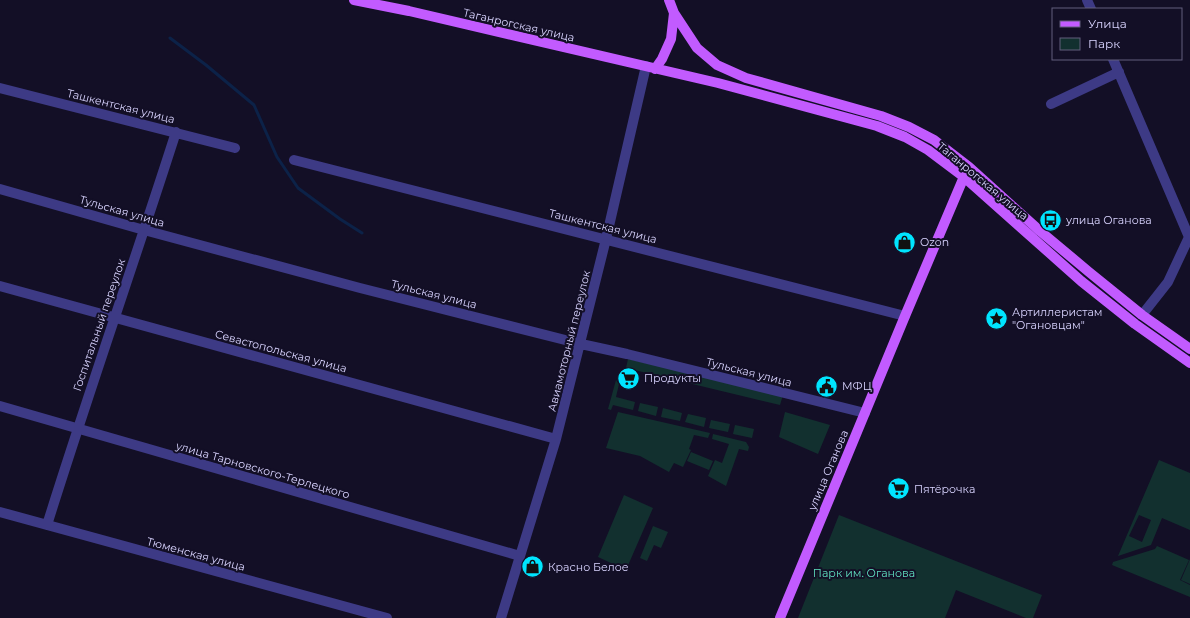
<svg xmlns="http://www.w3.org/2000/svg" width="1190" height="618" font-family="Montserrat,sans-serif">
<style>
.green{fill:#12302f;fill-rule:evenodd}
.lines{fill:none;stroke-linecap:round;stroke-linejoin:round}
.stream{stroke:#0c2248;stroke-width:3}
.minor{stroke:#3d3a85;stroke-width:10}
.major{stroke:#c25bff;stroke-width:10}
.labels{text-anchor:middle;stroke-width:4;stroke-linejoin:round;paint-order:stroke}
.street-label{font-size:11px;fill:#d9d4ff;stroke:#130f26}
.poi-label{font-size:11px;fill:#d9d4ff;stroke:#130f26;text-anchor:start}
.park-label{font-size:11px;fill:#5fe0c0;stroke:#130f26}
</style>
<rect width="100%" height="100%" fill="#130f26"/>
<path class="green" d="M628,359L783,395L780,405L626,368Z
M616,380L619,384L616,397L635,402L633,410L613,405L611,410L608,409Z
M640,403L658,407L656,416L638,411Z
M663,408L682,413L680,421L661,417Z
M618,412L710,433L708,438L694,435L689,449L691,450L683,467L674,463L669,472L640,456L606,448Z
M785,412L830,425L818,454L779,437Z
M688,414L706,418L704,427L685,422Z
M711,420L730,424L728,432L709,428Z
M735,425L754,429L752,438L733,434Z
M713,434L746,442L749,447L748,451L739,449L726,486L708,476L715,460L722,463L729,444L712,439Z
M691,452L713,461L709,470L687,461Z
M1159,460L1190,473V530L1162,518L1151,545L1118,556ZM1139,515L1151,520L1142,542L1129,536Z
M624,495L653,508L626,570L598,557Z
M839,515L1042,595L1033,618H1026L956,590L945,618H798Z
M653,526L668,532L661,548L654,545L647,561L640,558Z
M1157,546L1189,560L1180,580L1190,585V597L1112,565L1113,562L1155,549Z
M1190,559V584L1181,580Z"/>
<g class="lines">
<path class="stream" d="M170,38L206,65L254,105L277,157L298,188L340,219L362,233"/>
<path class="minor" d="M1087,0L1091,9
M1113,59L1189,237L1168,282L1142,315
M0,88L235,148
M1051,104L1119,72
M294,160L905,316
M0,189L144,230L360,288L581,344L627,354L865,413
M0,286L556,439
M0,406L520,556
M0,512L387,618
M47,525C88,394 134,263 176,132
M501,618L556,439L606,239L646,66"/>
<path class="major" d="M354,0L409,11L718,83L877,126L905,137L928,150L964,177L1081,281L1135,324L1190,363
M669,0L674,13L697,48L717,65L746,78L881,116L909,127L934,140L969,167L1040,231L1089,272L1142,315L1190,349
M655,69L662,59L671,39L674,13
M780,618L905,316L966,172"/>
</g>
<defs>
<symbol id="bus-disc" viewBox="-11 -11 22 22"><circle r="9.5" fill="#00e5ff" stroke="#130f26"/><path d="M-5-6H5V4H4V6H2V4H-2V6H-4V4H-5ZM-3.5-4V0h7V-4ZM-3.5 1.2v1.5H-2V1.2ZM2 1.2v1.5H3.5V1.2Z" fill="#111"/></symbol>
<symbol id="shop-disc" viewBox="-11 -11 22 22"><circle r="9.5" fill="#00e5ff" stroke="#130f26"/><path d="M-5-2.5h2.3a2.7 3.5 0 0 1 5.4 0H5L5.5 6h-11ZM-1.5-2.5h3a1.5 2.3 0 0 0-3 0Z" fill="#111"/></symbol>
<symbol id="sight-disc" viewBox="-11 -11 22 22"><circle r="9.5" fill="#00e5ff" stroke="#130f26"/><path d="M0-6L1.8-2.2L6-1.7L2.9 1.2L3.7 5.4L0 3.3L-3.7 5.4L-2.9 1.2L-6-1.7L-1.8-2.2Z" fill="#111"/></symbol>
<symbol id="supermarket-disc" viewBox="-11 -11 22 22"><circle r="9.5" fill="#00e5ff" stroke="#130f26"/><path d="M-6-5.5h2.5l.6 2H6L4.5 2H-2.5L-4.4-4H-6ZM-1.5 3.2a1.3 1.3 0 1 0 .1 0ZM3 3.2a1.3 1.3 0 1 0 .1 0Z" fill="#111"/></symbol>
<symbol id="civic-disc" viewBox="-11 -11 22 22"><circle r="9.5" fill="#00e5ff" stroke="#130f26"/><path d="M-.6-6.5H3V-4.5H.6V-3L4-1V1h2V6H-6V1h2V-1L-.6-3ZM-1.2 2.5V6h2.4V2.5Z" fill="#111"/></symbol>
</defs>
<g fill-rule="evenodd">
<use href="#bus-disc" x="1038" y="208" width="25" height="25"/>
<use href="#shop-disc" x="892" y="230" width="25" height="25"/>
<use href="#sight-disc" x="984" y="306" width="25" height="25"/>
<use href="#supermarket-disc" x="616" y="366" width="25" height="25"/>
<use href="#civic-disc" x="814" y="374" width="25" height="25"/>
<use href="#supermarket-disc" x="886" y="476" width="25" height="25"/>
<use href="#shop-disc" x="520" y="554" width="25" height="25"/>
</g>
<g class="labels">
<g class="street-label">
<text transform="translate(519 25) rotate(13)" y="4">Таганрогская улица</text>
<text transform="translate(121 106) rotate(14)" y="4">Ташкентская улица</text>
<text transform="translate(983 181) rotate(40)" y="4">Таганрогская улица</text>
<text transform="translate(122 211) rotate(16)" y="4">Тульская улица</text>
<text transform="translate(603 226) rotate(14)" y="4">Ташкентская улица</text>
<text transform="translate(434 294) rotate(14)" y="4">Тульская улица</text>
<text transform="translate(99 325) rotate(-71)" y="4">Госпитальный переулок</text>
<text transform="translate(569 341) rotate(-76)" y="4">Авиамоторный переулок</text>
<text transform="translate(281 351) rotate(15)" y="4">Севастопольская улица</text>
<text transform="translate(749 372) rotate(14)" y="4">Тульская улица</text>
<text transform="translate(263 470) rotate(16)" y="4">улица Тарновского-Терлецкого</text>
<text transform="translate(828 470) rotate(-67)" y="4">улица Оганова</text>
<text transform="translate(196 554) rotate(15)" y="4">Тюменская улица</text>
</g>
<g class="poi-label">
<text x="1066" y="224">улица Оганова</text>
<text x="920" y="246">Ozon</text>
<text x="1012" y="316">Артиллеристам<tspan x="1012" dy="13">"Огановцам"</tspan></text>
<text x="644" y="382">Продукты</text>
<text x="842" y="390">МФЦ</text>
<text x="914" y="493">Пятёрочка</text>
<text x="548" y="571">Красно Белое</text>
</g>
<g class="park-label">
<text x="864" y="577">Парк им. Оганова</text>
</g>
</g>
<rect x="1052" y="8" width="130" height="52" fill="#130f26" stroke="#625e7d"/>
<rect x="1060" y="21" width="20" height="6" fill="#c25bff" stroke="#625e7d"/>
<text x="1088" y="28" font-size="12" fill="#d9d4ff">Улица</text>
<rect x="1060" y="38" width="20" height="12" fill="#12302f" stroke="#625e7d"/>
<text x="1088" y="48" font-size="12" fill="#d9d4ff">Парк</text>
</svg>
